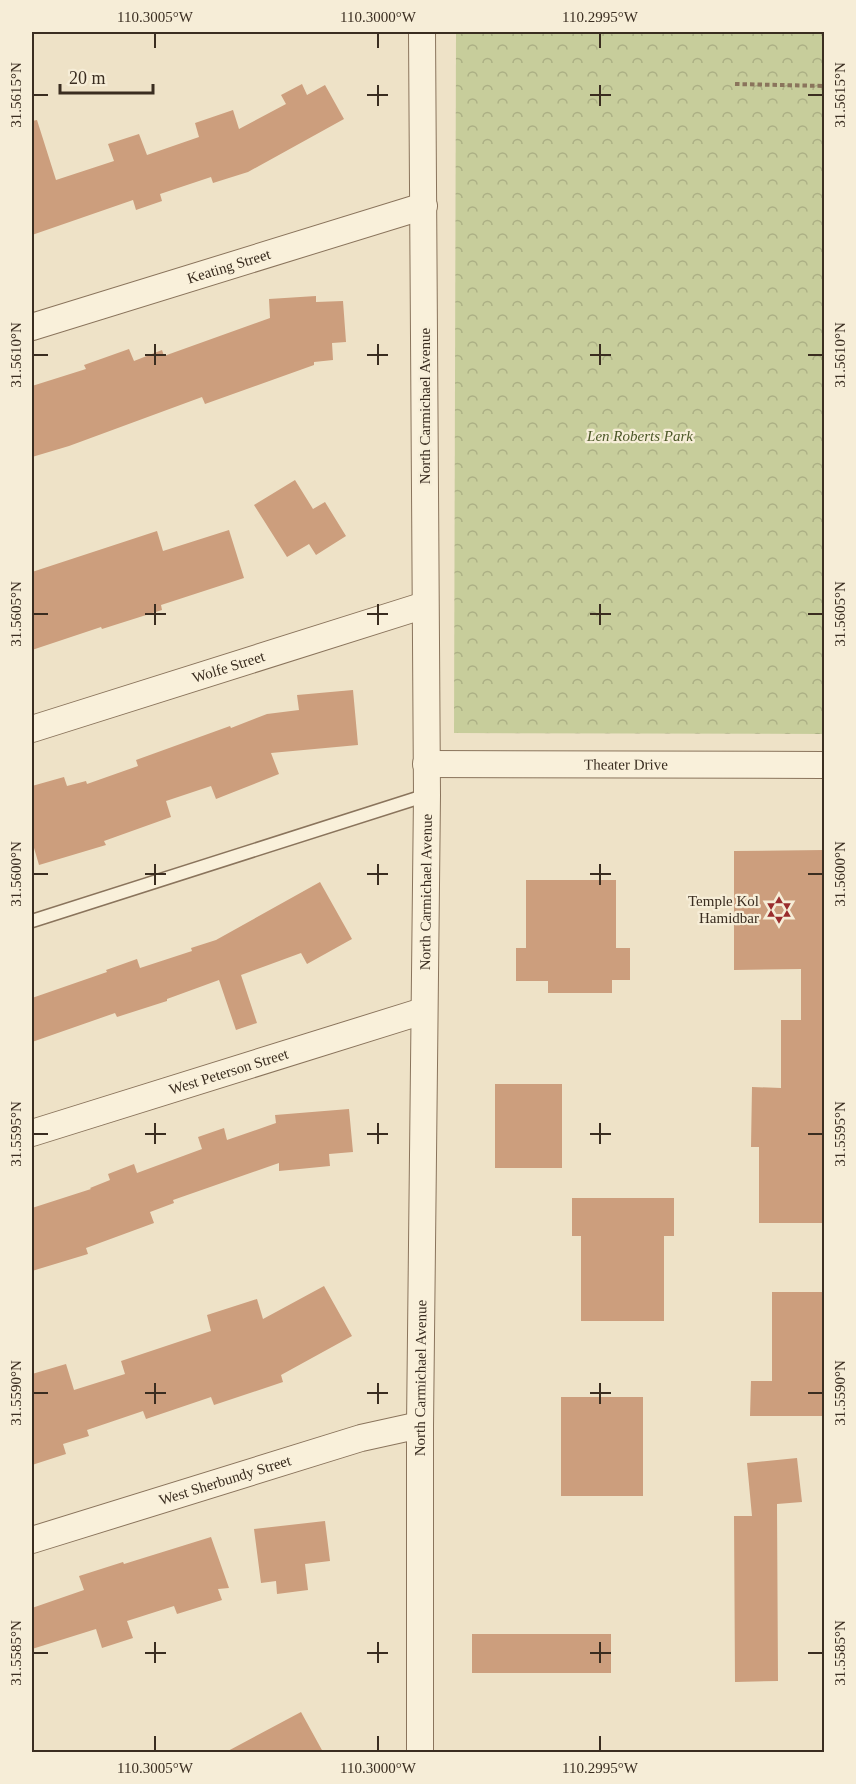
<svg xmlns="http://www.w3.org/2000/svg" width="856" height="1784" font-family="'Times New Roman',serif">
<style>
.park{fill:url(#park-crowns)}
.building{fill:#cc9e7d}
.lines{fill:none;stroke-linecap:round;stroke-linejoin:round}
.service-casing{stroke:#8a745c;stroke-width:15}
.minor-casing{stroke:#8a745c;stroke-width:28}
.path{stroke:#8a745c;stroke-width:4;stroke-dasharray:4.5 3;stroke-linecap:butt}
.service{stroke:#f9f0da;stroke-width:12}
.minor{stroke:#f9f0da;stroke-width:26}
.ticks{fill:none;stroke:#3a2d20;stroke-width:2}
.labels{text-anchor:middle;stroke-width:4.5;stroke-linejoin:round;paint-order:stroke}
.street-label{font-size:15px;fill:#3a2d20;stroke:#f6edd7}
.park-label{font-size:15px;font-style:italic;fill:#4b5727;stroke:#f6edd7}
.poi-label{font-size:15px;fill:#3a2d20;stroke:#f6edd7;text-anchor:end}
.neatline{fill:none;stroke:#3a2d20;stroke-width:2}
.ticks-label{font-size:15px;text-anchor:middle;fill:#3a2d20}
</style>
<defs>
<pattern id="park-crowns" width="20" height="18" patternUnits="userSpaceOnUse" patternTransform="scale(1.5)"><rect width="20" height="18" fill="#c7cd9b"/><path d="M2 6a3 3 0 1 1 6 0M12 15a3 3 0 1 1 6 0" fill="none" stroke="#acb085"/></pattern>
</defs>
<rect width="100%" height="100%" fill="#eee2c7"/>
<path class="park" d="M456,32H824V734L454,733Z"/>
<path class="building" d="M302,84L307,95L325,85L344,119L248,172L213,183L211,177L160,194L162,201L136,210L133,200L32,235V121L37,120L56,180L114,161L108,144L139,134L147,155L199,137L195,123L233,110L239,129L286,104L281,95Z
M316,296V302L343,301L346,342L332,343L333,360L314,362V365L205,404L202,397L69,446L32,457V386L86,369L84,365L129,349L134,361L162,350L164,356L270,318L269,299Z
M295,480L313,509L325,502L346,536L316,555L309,544L287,557L254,505Z
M229,530L244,578L161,605L162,610L102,629L101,627L32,650V572L157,531L163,551Z
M353,690L358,745L271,753L279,774L216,799L211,786L166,801L171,817L104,841L106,845L39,865L32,841V786L64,777L67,786L86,781L87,784L138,766L136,760L230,726L231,728L267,714L299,710L297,695Z
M825,850V1223H759V1147H751L752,1087L781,1088V1020H801V969L734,970V851Z
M526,880H616V948H630V980H612V993H548V981H516V948H526Z
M320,882L352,939L307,964L301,953L241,975L257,1023L236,1030L219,980L167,999V1001L117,1017L115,1013L32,1042V998L107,972L106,970L137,959L140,968L192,951L191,948L216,940Z
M495,1084H562V1168H495Z
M349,1109L353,1152L329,1154L330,1166L279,1171V1163L173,1200L174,1203L150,1212L154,1223L86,1248L88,1254L32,1271V1208L91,1189L90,1188L110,1180L108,1174L134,1164L137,1173L202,1149L198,1137L224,1128L227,1140L276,1123L275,1115Z
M572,1198H674V1236H664V1321H581V1236H572Z
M324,1286L352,1336L281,1375L283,1382L214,1405L211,1397L146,1419L143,1411L87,1430L89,1436L63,1444L66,1454L32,1465V1374L66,1364L74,1390L125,1374L121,1361L211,1331L207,1315L257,1299L263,1319Z
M772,1292H825V1416H750L751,1381H772Z
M561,1397H643V1496H561Z
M797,1458L802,1502L777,1504L778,1681L735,1682L734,1516H752L747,1463Z
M325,1521L330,1561L305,1564L308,1590L277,1594L276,1581L261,1583L254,1529Z
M211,1537L229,1588L218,1589L222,1600L177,1614L174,1606L127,1621L133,1638L102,1648L96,1629L32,1649V1608L84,1590L79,1576L123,1562L124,1564Z
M472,1634H611V1673H472Z
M301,1712L323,1752H226Z"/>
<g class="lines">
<defs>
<path id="service" d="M32,921L427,795"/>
<g id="minor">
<path id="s1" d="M32,327L424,206"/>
<path id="s2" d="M32,729L425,605"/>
<path id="s3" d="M426,764L824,765"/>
<path id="s4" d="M32,1133L423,1011"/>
<path id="s5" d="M32,1540L361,1438L420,1425"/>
<path id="s6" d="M420,1752V1425L427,795L422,32"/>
</g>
</defs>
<use href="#service" class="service-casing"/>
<use href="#minor" class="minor-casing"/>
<path class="path" d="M735,84L824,86"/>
<use href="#service" class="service"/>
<use href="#minor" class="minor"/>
</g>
<path class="ticks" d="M155,33V48M378,33V48M600,33V48M378,85V106M600,85V106M33,95H48M367,95H388M590,95H611M808,95H823M155,344V365M378,344V365M600,344V365M33,355H48M145,355H166M367,355H388M590,355H611M808,355H823M155,604V625M378,604V625M600,604V625M33,614H48M145,614H166M367,614H388M590,614H611M808,614H823M155,864V885M378,864V885M600,864V885M33,874H48M145,874H166M367,874H388M590,874H611M808,874H823M155,1123V1144M378,1123V1144M600,1123V1144M33,1134H48M145,1134H166M367,1134H388M590,1134H611M808,1134H823M155,1383V1404M378,1383V1404M600,1383V1404M33,1393H48M145,1393H166M367,1393H388M590,1393H611M808,1393H823M155,1642V1663M378,1642V1663M600,1642V1663M33,1653H48M145,1653H166M367,1653H388M590,1653H611M808,1653H823M155,1736V1751M378,1736V1751M600,1736V1751"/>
<defs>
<symbol id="synagogue-bare" viewBox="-9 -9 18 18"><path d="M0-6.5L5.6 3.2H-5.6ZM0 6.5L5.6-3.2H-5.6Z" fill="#992c2d" stroke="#f6edd7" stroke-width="2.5" paint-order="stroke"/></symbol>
</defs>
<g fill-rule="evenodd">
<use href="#synagogue-bare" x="760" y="891" width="38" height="38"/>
</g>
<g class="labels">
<g class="street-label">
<text dy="5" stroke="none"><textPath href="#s1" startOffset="206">Keating Street</textPath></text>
<text transform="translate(425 406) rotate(-90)" y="5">North Carmichael Avenue</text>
<text dy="5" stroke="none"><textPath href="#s2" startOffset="206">Wolfe Street</textPath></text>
<text dy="5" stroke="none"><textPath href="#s3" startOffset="200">Theater Drive</textPath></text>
<text dy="5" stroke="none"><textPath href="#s6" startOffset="860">North Carmichael Avenue</textPath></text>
<text dy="5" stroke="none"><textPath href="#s4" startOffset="206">West Peterson Street</textPath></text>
<text dy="5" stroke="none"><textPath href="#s6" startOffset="374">North Carmichael Avenue</textPath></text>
<text dy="5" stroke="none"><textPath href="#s5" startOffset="202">West Sherbundy Street</textPath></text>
</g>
<g class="park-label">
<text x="640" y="441">Len Roberts Park</text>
</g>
<g class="poi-label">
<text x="759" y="906">Temple Kol<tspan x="759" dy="17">Hamidbar</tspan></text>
</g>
</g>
<rect width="856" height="1784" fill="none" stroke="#f6edd7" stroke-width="66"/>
<path d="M60 84v9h93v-9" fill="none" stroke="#3a2d20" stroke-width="3"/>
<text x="69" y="84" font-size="18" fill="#3a2d20" stroke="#f6edd7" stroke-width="4.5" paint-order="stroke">20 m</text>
<rect x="33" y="33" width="790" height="1718" class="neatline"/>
<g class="ticks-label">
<text x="155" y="22">110.3005°W</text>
<text x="378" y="22">110.3000°W</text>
<text x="600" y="22">110.2995°W</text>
<text transform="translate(16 95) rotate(-90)" y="5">31.5615°N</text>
<text transform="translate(840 95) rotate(-90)" y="5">31.5615°N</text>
<text transform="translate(16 355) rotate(-90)" y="5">31.5610°N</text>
<text transform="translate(840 355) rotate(-90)" y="5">31.5610°N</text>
<text transform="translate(16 614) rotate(-90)" y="5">31.5605°N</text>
<text transform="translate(840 614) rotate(-90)" y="5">31.5605°N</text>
<text transform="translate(16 874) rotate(-90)" y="5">31.5600°N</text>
<text transform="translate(840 874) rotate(-90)" y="5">31.5600°N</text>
<text transform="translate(16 1134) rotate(-90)" y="5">31.5595°N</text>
<text transform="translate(840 1134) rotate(-90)" y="5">31.5595°N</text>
<text transform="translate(16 1393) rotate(-90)" y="5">31.5590°N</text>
<text transform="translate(840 1393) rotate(-90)" y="5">31.5590°N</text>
<text transform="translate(16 1653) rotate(-90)" y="5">31.5585°N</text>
<text transform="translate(840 1653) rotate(-90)" y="5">31.5585°N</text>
<text x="155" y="1773">110.3005°W</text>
<text x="378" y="1773">110.3000°W</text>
<text x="600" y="1773">110.2995°W</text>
</g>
</svg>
